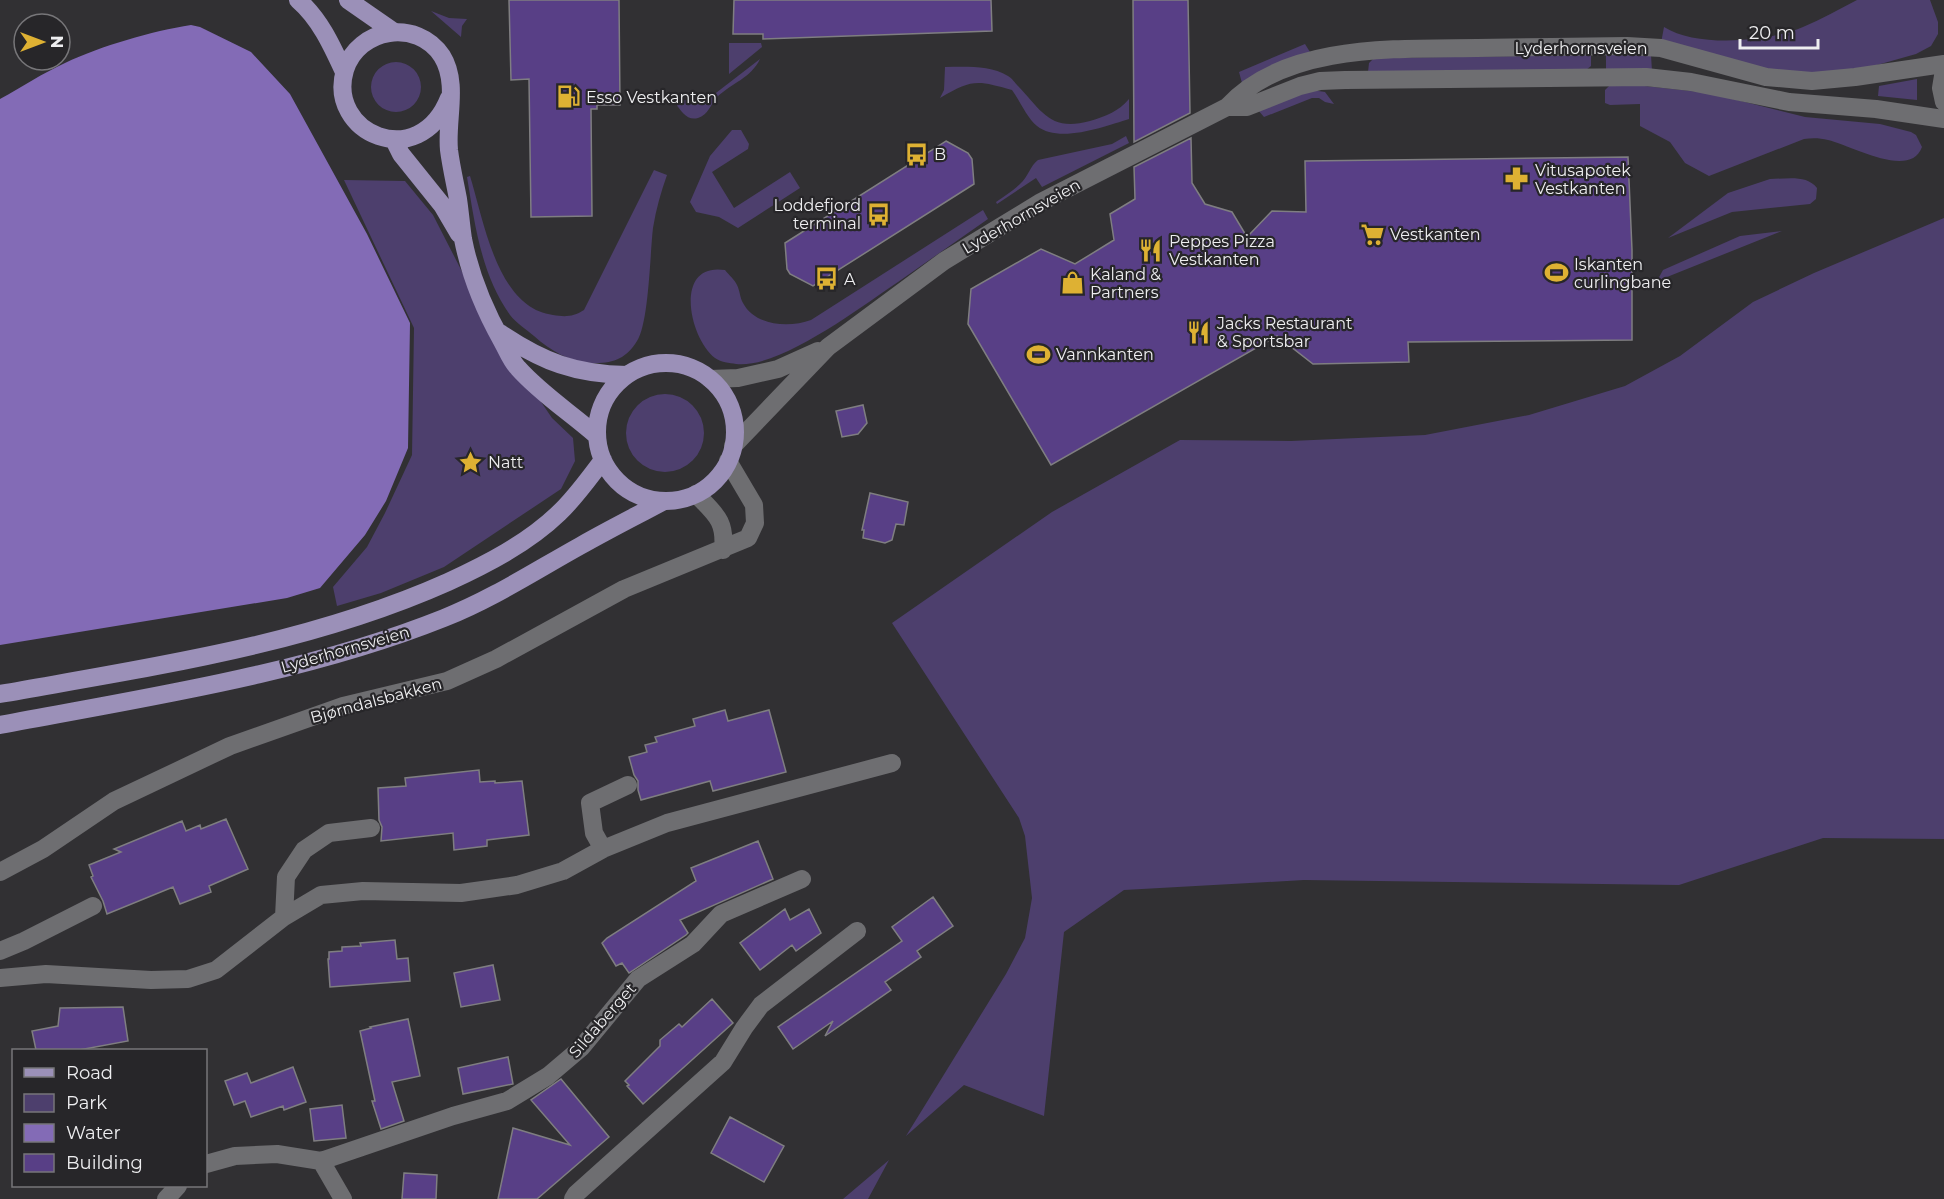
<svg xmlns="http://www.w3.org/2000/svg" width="1944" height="1199" font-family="Montserrat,sans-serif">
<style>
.green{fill:#4d3f6d}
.water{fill:#836bb6}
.building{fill:#583f86;stroke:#7f7e81;stroke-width:1.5}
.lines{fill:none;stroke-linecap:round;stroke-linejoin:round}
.street{stroke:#6e6e71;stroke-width:18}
.secondary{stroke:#6e6e71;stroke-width:18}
.primary{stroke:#9b90b8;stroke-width:18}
.labels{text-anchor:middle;stroke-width:4.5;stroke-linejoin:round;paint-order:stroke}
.street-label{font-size:16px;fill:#eeeef0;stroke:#272629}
.poi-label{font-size:16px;fill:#eeeef0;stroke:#272629;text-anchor:start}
</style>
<rect width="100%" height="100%" fill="#313033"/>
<path class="green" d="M1857,0H1930L1938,22V34L1931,46L1916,54L1870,67L1820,73L1768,70L1661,43L1664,27C1697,48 1768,42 1803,27C1822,19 1839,9 1857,0Z
M431,11L449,18L467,19L462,26L461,37Z
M729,43H761L762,47L729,74Z
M1305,44L1310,52L1242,83L1239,72Z
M1606,54L1651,55L1652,71H1606Z
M1591,55V66L1586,70L1368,72L1369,63L1374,58Z
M760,59C751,78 732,83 717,97C711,104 708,115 698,118C687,121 681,111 676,104L679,101L712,96Z
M371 87a25 25 0 1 1 50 0a25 25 0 1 1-50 0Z
M945,67C965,67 990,65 1008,76C1012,78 1015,83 1018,86C1042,111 1050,132 1090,121C1106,116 1118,112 1129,99V119C1106,126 1059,144 1037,126C1027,118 1020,101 1012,90C977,80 972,79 940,98L944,90Z
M1917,79V100L1878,96L1879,86Z
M1610,85L1645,86L1709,93L1805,117L1880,124L1911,132L1916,135L1922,147C1910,180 1851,145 1828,140C1820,138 1812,138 1804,139L1709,176L1685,163L1670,142L1640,126V104L1610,105L1605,103V90Z
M1312,90L1325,92L1334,104L1325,102L1319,98H1312L1264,117L1258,110Z
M732,130H741L749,144L748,149L712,172L734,208L790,172L800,188L738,228L719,217L696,212L690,202L710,156Z
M1126,136L1129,143L1042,187L1036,178L997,204L996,202C1004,196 1013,191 1020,184C1028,177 1030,166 1038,160L1112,144Z
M654,170L667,175C661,192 656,209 653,228C650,253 649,323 637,341C626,359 612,364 591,363C568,361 551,351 534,336C527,330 516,323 510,315C481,274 475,225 467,177L470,176C484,221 497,308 553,315C565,317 573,317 584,310Z
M1770,179C1785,179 1807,174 1817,188L1816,199L1810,204L1732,212L1668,238L1728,193Z
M344,180L405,181L433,215L492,330L552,418L573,438L575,461L561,489L444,567L381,593L337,606L333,587L367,547L385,513L412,455L414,328Z
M983,210L988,219C958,240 928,261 898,282C862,306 780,369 736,364C730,363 720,362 715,358C689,338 673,262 725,270C729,275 735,280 737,285C740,291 740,298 743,303C755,326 789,328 811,320Z
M1944,218V839L1823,838L1679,885L1304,880L1124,890L1064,932L1044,1116L964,1085L906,1136L1006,974L1025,938L1032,898L1025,836L1019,818L892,623L1052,512L1180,440L1291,441L1425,435L1529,415L1625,386L1680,356L1753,302L1814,273Z
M1782,231L1657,281L1663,270L1740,236Z
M626 433a39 39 0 1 1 78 0a39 39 0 1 1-78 0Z
M889,1160L868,1199H843Z"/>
<path class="water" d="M191,25L200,27L251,52L290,94L367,234L410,323L408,448L386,501L365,535L320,588L287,598L0,645V99C22,87 43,73 65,63C101,46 152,31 191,25Z"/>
<path class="building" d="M509,0H619L620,105H597V109H591L592,216L531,217L529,79L511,80Z
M734,0H991L992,31L763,39V34H733Z
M1133,0H1188L1190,113L1134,142Z
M1191,138L1192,183L1205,204L1232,212L1247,237L1272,211L1306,212L1305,161L1628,157L1632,250V340L1408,342L1409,362L1313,364L1277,336L1051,465L968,324L971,289L1041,249L1075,264L1114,240L1110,214L1135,199L1134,167Z
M946,141L968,153L972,159L974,184L813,286L790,274L787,269L785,243Z
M863,405L867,423L858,434L842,437L836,411Z
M870,493L908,502L904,525L896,524L892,540L885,543L863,538L864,530H862Z
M725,710L728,721L769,710L786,772L713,791L710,781L641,800L638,790V781L634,775L629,757L647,752L645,745L657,742L655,737L695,726L693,719Z
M479,770L480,782L495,781V783L522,781L529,835L487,840V846L454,850L453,833L381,841L382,827L379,820L378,788L406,786L405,778Z
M226,819L248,869L209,886L211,892L180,904L173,887L107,914L103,901L91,877L93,876L89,865L121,852L114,849L182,821L186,831L200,825L201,829Z
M758,841L773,879L680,920L688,933L686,935L629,973L622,963L616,966L602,943L607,938L696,881L691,868Z
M933,897L953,926L917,951L921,957L885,982L891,990L825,1036L833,1021L793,1049L778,1027L902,941L892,927Z
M785,909L790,920L809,909L821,933L796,951L792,945L760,970L740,943Z
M395,940L397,959L408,958L410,981L330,987L328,959H329V952L342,951V947L361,946L360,943Z
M493,965L500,1000L461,1007L454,973Z
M712,999L733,1023L643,1104L627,1086L629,1085L625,1081L660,1046V1040L679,1024L682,1027Z
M123,1007L128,1041L79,1050H36L32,1031L58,1026L60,1008Z
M408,1019L420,1076L392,1082L404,1121L381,1129L372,1101H375L360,1031L371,1028L370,1027Z
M508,1057L513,1084L463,1094L458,1068Z
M293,1067L306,1102L284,1110L283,1106L251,1117L245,1101L234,1105L225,1081L247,1073L251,1083Z
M561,1079L609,1137L537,1199H498L513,1128L570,1145L531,1100Z
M342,1105L346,1138L314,1141L310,1109Z
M730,1117L784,1146L764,1182L711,1153Z
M404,1173L437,1175L436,1199H402Z"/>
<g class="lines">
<path class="street" d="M696,494C715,514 726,520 723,550
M603,849L594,833L590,803L628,785
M0,872L43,849L114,801L230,746L343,706L447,681L496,659L624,589L748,538L755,523L754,505L728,461
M284,917L286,877L304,850L329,833L371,828
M0,951L24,941L93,906
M0,978L46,974L151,980L188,979L216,970L284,917L321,895L363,891L461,893L517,885L563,871L603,849L667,823L892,763
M321,1161L343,1199
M206,1164L235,1156L277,1154L321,1161L453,1116L507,1101L548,1076L581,1048L638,979L693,944L721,914L802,879
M166,1199L178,1186
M573,1199L576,1194L723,1062L744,1028L761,1005L857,931"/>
<path class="secondary" d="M1944,70L1941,88L1944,102
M1227,107H1247L1300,86L1320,81L1345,80L1646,77L1691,82L1789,102L1876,109L1944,119
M710,379L738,378L778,369L818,351
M733,446L828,347L944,261L1041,202L1227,107C1285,43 1397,49 1477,48C1527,47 1577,47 1627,46L1661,48L1766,77L1812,81L1855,77L1944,64"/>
<path class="primary" d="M298,0C320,19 332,46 344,72
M348,0L394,32
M449,98C419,174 326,133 345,70C358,28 417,18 442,56C459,83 446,120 449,150C451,166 455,183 458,199C460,212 461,226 463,239C470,275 484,309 502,341C507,350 511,361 518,368C541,394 571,413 597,436
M394,140L401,154L442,205L459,234
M500,333C543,362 575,374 627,375
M597 432a69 69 0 1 1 138 0a69 69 0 1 1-138 0Z
M0,694C151,667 307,645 448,582C487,564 528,543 559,513C576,497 589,478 603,460
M0,725C148,697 304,674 444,618C492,599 535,571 580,546C608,530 636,516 664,501"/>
</g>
<defs>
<symbol id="fuel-bare" viewBox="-9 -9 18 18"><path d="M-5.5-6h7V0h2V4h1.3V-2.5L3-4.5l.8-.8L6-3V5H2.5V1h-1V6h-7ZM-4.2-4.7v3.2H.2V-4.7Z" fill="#deb133" stroke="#272629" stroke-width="2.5" paint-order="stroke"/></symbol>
<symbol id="bus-bare" viewBox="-9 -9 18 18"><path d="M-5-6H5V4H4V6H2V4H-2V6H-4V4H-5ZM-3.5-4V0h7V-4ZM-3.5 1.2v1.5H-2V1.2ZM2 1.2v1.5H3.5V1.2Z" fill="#deb133" stroke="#272629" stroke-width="2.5" paint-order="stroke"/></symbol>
<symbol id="pharmacy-bare" viewBox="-9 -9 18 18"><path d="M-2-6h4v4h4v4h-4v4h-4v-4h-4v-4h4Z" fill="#deb133" stroke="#272629" stroke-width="2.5" paint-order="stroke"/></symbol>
<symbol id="supermarket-bare" viewBox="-9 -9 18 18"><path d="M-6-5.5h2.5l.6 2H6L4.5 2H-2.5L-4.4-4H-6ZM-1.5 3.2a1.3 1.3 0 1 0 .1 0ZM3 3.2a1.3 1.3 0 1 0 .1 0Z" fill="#deb133" stroke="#272629" stroke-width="2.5" paint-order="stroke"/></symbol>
<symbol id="restaurant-bare" viewBox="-9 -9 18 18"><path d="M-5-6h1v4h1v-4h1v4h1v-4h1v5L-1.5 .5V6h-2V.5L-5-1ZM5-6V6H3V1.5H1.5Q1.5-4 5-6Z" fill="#deb133" stroke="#272629" stroke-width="2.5" paint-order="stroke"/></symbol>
<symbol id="stadium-bare" viewBox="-9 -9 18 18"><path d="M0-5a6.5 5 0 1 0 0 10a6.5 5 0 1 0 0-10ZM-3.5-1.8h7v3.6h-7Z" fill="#deb133" stroke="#272629" stroke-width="2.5" paint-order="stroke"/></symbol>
<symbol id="shop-bare" viewBox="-9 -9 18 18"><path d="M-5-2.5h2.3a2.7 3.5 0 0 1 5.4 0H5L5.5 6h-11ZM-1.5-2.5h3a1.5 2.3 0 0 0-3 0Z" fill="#deb133" stroke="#272629" stroke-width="2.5" paint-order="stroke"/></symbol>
<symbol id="sight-bare" viewBox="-9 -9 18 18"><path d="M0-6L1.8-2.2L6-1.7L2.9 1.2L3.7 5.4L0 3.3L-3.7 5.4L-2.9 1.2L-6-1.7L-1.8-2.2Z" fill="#deb133" stroke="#272629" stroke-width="2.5" paint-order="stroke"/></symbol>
</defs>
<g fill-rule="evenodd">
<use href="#fuel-bare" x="552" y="80" width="33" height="33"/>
<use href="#bus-bare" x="900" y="138" width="33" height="33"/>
<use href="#pharmacy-bare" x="1500" y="162" width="33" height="33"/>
<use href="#bus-bare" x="862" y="198" width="33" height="33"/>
<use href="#supermarket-bare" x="1356" y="218" width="33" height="33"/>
<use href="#restaurant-bare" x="1134" y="234" width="33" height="33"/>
<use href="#stadium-bare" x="1540" y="256" width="33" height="33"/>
<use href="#bus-bare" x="810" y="262" width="33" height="33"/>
<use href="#shop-bare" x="1056" y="266" width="33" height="33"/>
<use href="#restaurant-bare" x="1182" y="316" width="33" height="33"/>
<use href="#stadium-bare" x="1022" y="338" width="33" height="33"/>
<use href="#sight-bare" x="454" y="446" width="33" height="33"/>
</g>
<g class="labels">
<g class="street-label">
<text x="1581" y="54">Lyderhornsveien</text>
<text transform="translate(1021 216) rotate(-30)" y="6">Lyderhornsveien</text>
<text transform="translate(345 649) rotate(-16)" y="6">Lyderhornsveien</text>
<text transform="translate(376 700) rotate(-15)" y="6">Bjørndalsbakken</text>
<text transform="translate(602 1020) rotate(-49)" y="6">Sildaberget</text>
</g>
<g class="poi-label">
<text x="586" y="103">Esso Vestkanten</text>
<text x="934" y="160">B</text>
<text x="1535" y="176">Vitusapotek<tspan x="1535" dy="18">Vestkanten</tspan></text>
<text x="861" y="211" text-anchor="end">Loddefjord<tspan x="861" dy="18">terminal</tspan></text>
<text x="1390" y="240">Vestkanten</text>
<text x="1169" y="247">Peppes Pizza<tspan x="1169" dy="18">Vestkanten</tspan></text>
<text x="1574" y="270">Iskanten<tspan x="1574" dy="18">curlingbane</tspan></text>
<text x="1090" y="280">Kaland &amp;<tspan x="1090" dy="18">Partners</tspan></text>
<text x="844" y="285">A</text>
<text x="1217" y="329">Jacks Restaurant<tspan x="1217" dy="18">&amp; Sportsbar</tspan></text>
<text x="1056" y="360">Vannkanten</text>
<text x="488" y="468">Natt</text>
</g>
</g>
<rect x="12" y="1049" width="195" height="138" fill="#272629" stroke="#777679" stroke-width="1.5"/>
<rect x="24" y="1068" width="30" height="9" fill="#9b90b8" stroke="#777679" stroke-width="1.5"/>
<text x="66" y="1079" font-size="18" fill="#eeeef0">Road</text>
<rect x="24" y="1094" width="30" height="18" fill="#4d3f6d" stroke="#777679" stroke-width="1.5"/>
<text x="66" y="1109" font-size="18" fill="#eeeef0">Park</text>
<rect x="24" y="1124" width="30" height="18" fill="#836bb6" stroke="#777679" stroke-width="1.5"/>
<text x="66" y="1139" font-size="18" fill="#eeeef0">Water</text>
<rect x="24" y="1154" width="30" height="18" fill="#583f86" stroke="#777679" stroke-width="1.5"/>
<text x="66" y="1169" font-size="18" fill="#eeeef0">Building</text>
<g transform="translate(42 42) rotate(90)"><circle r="28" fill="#272629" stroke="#777679" stroke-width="1.5"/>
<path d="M0-4.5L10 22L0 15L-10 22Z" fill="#deb133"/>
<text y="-9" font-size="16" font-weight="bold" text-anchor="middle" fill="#eeeef0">N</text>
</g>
<path d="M1740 39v9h78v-9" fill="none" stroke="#eeeef0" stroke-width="3"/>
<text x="1749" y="39" font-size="18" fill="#eeeef0" stroke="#272629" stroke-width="4.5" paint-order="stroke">20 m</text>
</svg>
